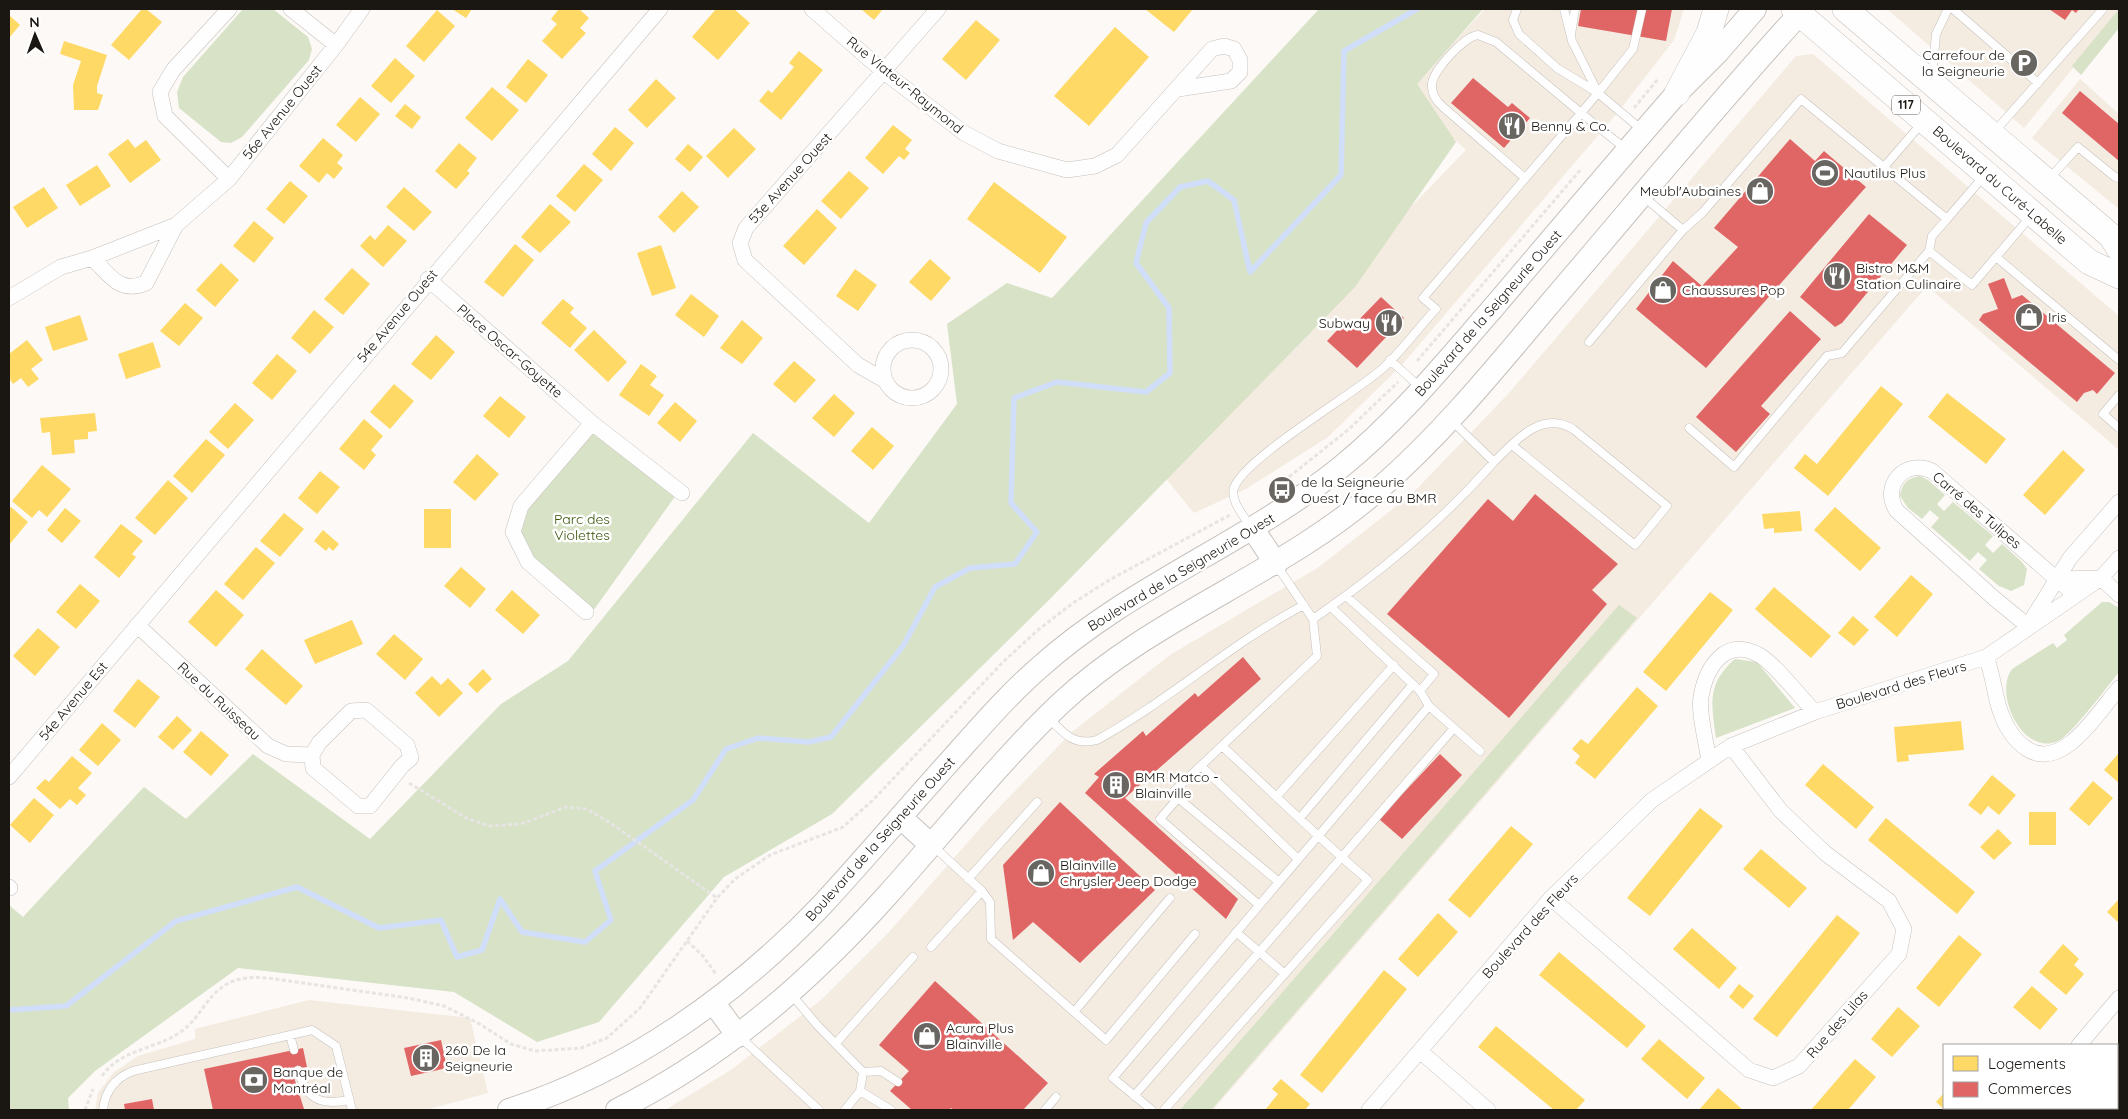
<svg xmlns="http://www.w3.org/2000/svg" width="2128" height="1119" font-family="Quicksand,sans-serif">
<style>
.built{fill:#f4ebe1}
.green{fill:#d7e2c6}
.homes{fill:#ffd966}
.shops{fill:#e06666}
.lines{fill:none;stroke-linecap:round;stroke-linejoin:round}
.stream{stroke:#d1def9;stroke-width:5.5}
.lane-casing{stroke:#c5c1bd;stroke-width:9}
.street-casing{stroke:#c5c1bd;stroke-width:16}
.secondary-casing{stroke:#c5c1bd;stroke-width:24}
.primary-casing{stroke:#c5c1bd;stroke-width:26}
.path{stroke:#e6e5e3;stroke-width:3;stroke-dasharray:4 2.5;stroke-linecap:butt}
.lane{stroke:#fffefe;stroke-width:8}
.street{stroke:#fffefe;stroke-width:15}
.secondary{stroke:#fffefe;stroke-width:22}
.primary{stroke:#fffefe;stroke-width:25}
.labels{text-anchor:middle;stroke-width:5;stroke-linejoin:round;paint-order:stroke}
.shield{fill:#fff;stroke:#5f5c58;stroke-width:1}
.shield-label{font-size:12px;font-weight:bold;fill:#1a1611}
.poi-label{font-size:14px;fill:#1a1611;stroke:#fff;text-anchor:start}
.street-label{font-size:14px;fill:#1a1611;stroke:#fff}
.park-label{font-size:14px;fill:#385305;stroke:#fff}
</style>
<rect width="100%" height="100%" fill="#fcf9f6"/>
<path class="built" d="M1485,9H1684L1674,40L1618,112L1401,366L1328,437L1246,489L1194,513L1158,469L1466,150L1405,94Z
M1887,9H2119V12L2024,128Z
M1813,54L2119,316V450L1927,286L1213,1110H665L731,1070L821,1000L889,932L990,817L1072,732L1170,655L1319,567L1413,493L1509,393L1796,56Z
M2080,79L2119,114V209L2032,138Z
M309,1000L470,1018L488,1093L426,1110H95L98,1093L113,1073L138,1056L195,1039V1029Z"/>
<path class="green" d="M243,9H273L308,37L312,49L309,60L242,137L231,143L221,142L179,108L177,92L183,77Z
M1319,9H1483L1417,84L1456,142L1355,287L1048,601L832,814L724,877L599,1022L537,1042L454,992L238,968L95,1071L68,1098L69,1110H9V905L23,917L144,787L186,819L253,754L370,839L501,704L568,661L753,433L869,523L957,404L947,324L1007,283L1052,298Z
M2119,9V28L2081,75L2072,66Z
M593,424L679,491L593,611L534,568L517,536L523,509Z
M1920,476L1928,480L1945,495L1937,504L1944,511L1953,502L1993,536L1985,545L1993,553L2002,544L2022,562L2027,569L2024,585L2011,591L1999,586L1979,569L1987,560L1978,552L1970,561L1931,527L1939,518L1930,510L1922,519L1908,508L1900,496C1902,483 1907,478 1920,476Z
M2102,602H2109L2119,608V672C2108,686 2071,735 2058,741C2024,757 1993,695 2012,669L2053,643L2057,648L2067,640L2064,635Z
M1619,605L1637,618L1211,1110H1180Z
M1735,659L1757,662L1795,708L1716,738C1711,704 1707,683 1735,659Z"/>
<path class="homes" d="M142,9H146L162,22L129,60L111,45Z
M452,9H472L466,18Z
M559,9H579L589,18L580,28L586,33L562,59L542,41L557,24L551,19Z
M716,9H734L750,23L718,60L692,37Z
M861,9H883L874,20Z
M1145,9H1193L1174,32Z
M437,10L455,26L424,62L406,46Z
M9,15L20,25L9,38Z
M976,20L1000,40L966,80L942,59Z
M1115,27L1149,57L1089,126L1054,96Z
M64,41L107,55L97,86V93L103,95L98,110H74L73,85L81,61L60,54Z
M799,51L823,70L781,120L759,101L768,90L772,93L794,67L789,63Z
M395,58L415,76L391,103L371,86Z
M528,59L548,75L526,103L506,87Z
M656,79L676,98L647,128L628,110Z
M492,87L519,110L492,141L465,118Z
M360,97L380,114L356,142L336,125Z
M405,104L421,117L412,129L395,116Z
M893,125L912,140L905,149L910,153L904,160L899,156L883,174L865,158Z
M615,127L634,143L611,171L592,154Z
M734,128L756,149L728,178L706,156Z
M323,138L343,155L337,163L343,168L334,179L327,173L319,183L299,166Z
M128,139L135,148L146,140L161,160L130,183L108,154Z
M459,143L477,158L467,171L470,173L456,189L435,171Z
M688,144L703,157L690,172L675,159Z
M584,164L603,180L575,212L556,196Z
M97,165L111,186L80,206L66,185Z
M849,171L869,188L841,219L821,201Z
M290,181L308,196L284,224L266,209Z
M994,182L1067,237L1040,273L967,219Z
M44,187L58,208L27,228L13,207Z
M404,187L432,212L414,231L386,207Z
M682,191L699,207L674,233L658,217Z
M550,204L571,222L540,253L521,237Z
M817,209L837,228L804,265L783,246Z
M254,221L274,238L254,263L233,246Z
M388,225L407,241L383,267L360,246L370,235L375,240Z
M515,244L534,260L503,297L484,282Z
M661,245L676,288L652,296L637,253Z
M930,259L951,278L931,301L909,282Z
M221,263L239,280L215,307L196,290Z
M352,268L370,284L343,315L324,299Z
M855,269L877,285L858,311L836,296Z
M691,294L719,316L704,337L675,315Z
M563,299L574,308L570,313L587,328L570,348L541,323Z
M185,303L203,318L179,346L160,331Z
M314,310L334,327L310,354L291,338Z
M80,315L88,340L53,351L45,327Z
M742,320L763,338L742,364L720,348Z
M594,330L627,362L608,382L574,350Z
M436,335L455,352L431,380L411,364Z
M27,340L43,360L31,369L39,379L28,387L21,378L13,384L9,378V354Z
M153,342L161,367L126,379L118,354Z
M277,354L297,371L272,400L252,383Z
M794,361L816,380L795,403L773,384Z
M641,364L657,376L650,385L664,395L649,416L619,395Z
M394,384L414,401L390,429L370,412Z
M1881,386L1903,404L1828,496L1794,468L1805,454L1817,464Z
M1947,393L2006,439L1986,464L1928,417Z
M834,394L855,413L834,437L812,418Z
M500,396L526,417L509,438L483,416Z
M675,402L697,421L680,442L657,423Z
M235,403L254,420L228,449L209,432Z
M95,413L97,431L88,432V439L74,440L75,453L52,455L50,432L42,433L40,418Z
M364,419L383,436L371,450L376,455L364,470L339,449Z
M872,427L894,446L873,470L851,451Z
M206,439L225,455L192,493L173,476Z
M2063,450L2085,470L2045,515L2023,495Z
M477,454L499,474L475,501L453,482Z
M42,465L71,489L47,517L39,510L32,518L12,501Z
M320,471L340,487L317,514L298,498Z
M168,480L188,498L155,535L135,518Z
M11,507L28,522L9,545V509Z
M1835,507L1881,548L1860,571L1814,530Z
M65,508L81,521L62,543L47,530Z
M424,509H451V548H424Z
M1800,511L1802,531L1774,533V528L1764,529L1762,514Z
M284,513L304,529L280,557L260,541Z
M121,524L143,541L132,554L136,557L119,578L94,557Z
M323,530L339,544L333,551L329,547L326,551L314,541Z
M256,547L275,563L243,600L224,584Z
M461,567L486,589L470,608L444,586Z
M1911,575L1933,594L1897,637L1874,617Z
M80,584L100,601L76,629L56,612Z
M1774,587L1831,636L1811,658L1755,609Z
M216,590L244,615L216,647L188,622Z
M512,590L540,615L523,634L495,610Z
M1710,592L1733,610L1666,691L1643,672Z
M1853,616L1869,630L1854,646L1838,633Z
M352,620L363,644L315,664L304,640Z
M38,628L60,647L35,676L13,656Z
M394,634L423,659L405,680L376,654Z
M262,649L303,686L286,705L245,669Z
M483,669L492,679L477,693L468,684Z
M432,676L441,685L448,678L463,693L439,717L415,693Z
M138,679L160,697L135,728L113,711Z
M1637,687L1658,706L1595,779L1575,763L1580,756L1572,749L1581,739L1588,744Z
M177,716L192,730L173,750L158,737Z
M1961,721L1964,750L1908,755L1909,761L1897,762L1894,727Z
M102,723L121,740L98,766L79,750Z
M201,731L229,755L211,776L183,752Z
M2119,753V783L2104,770Z
M72,756L92,773L78,788L86,795L77,805L70,799L60,809L36,788L45,779L49,782Z
M1823,764L1874,807L1856,829L1805,785Z
M1992,775L2016,795L1999,815L1988,806L1981,815L1968,805Z
M2093,781L2113,798L2089,826L2069,809Z
M34,798L54,815L30,843L10,825Z
M1700,808L1723,826L1650,916L1627,898Z
M2029,812H2056V845H2029Z
M1886,818L1975,892L1957,914L1868,840Z
M1511,826L1533,844L1470,918L1448,900Z
M1998,829L2012,843L1994,860L1980,847Z
M1761,849L1807,888L1789,908L1743,869Z
M2119,899V923L2107,912Z
M1438,913L1458,932L1418,977L1398,959Z
M1837,915L1860,933L1777,1037L1753,1019Z
M1692,928L1737,968L1719,989L1673,949Z
M1959,935L1982,954L1939,1007L1916,988Z
M2063,944L2079,959L2074,965L2084,974L2066,995L2039,972Z
M1559,952L1646,1026L1627,1048L1539,975Z
M1384,970L1407,989L1322,1093L1300,1075Z
M1739,984L1754,996L1743,1009L1729,997Z
M2032,986L2058,1009L2040,1030L2013,1007Z
M1898,1007L1920,1026L1892,1057L1871,1039Z
M1496,1026L1585,1100L1576,1110H1554L1478,1047Z
M1659,1039L1705,1078L1687,1099L1641,1059Z
M2119,1056V1091L2117,1088V1059Z
M1855,1059L1876,1077L1848,1110H1811Z
M1281,1079L1310,1104L1305,1110H1265L1278,1094L1272,1089Z
M1718,1088L1743,1110H1699Z
M1944,1093V1108H1974L1972,1110H1945L1936,1102Z"/>
<path class="shops" d="M1581,9H1672L1666,41L1578,26Z
M2049,9H2079L2076,13L2072,10L2065,20Z
M1473,78L1508,107L1512,103L1530,118L1504,148L1451,103Z
M2080,91L2119,124V161L2062,113Z
M1790,139L1815,161L1824,151L1866,187L1706,368L1636,309L1673,261L1702,286L1738,247L1714,228Z
M1869,214L1907,245L1842,323L1835,327L1800,297Z
M2004,278L2012,299L2022,295L2115,373L2097,394L2093,390L2084,393L2077,402L1979,320L1983,314L1998,309L1988,284Z
M1381,297L1404,318L1357,368L1327,341L1341,326L1347,332Z
M1790,311L1821,339L1761,406L1770,414L1736,452L1696,417Z
M1535,494L1618,564L1592,590L1607,604L1509,718L1387,614L1488,499L1513,521Z
M1243,657L1261,679L1125,798L1238,899L1226,919L1085,793L1099,777L1094,774L1143,731L1146,736L1195,693L1198,697Z
M1440,754L1462,775L1402,839L1379,819Z
M1060,802L1155,890L1080,963L1033,922L1013,940L1003,865Z
M935,981L1048,1083L1023,1110H954L951,1108L949,1110H912L890,1091L909,1071L879,1045Z
M441,1040L447,1068L411,1076L404,1048Z
M303,1048L307,1067L292,1071L304,1109L213,1110L204,1069Z
M152,1099L154,1110H125L124,1104Z"/>
<g class="lines">
<path class="stream" d="M9,1010L66,1006L176,921L297,887L379,928L441,920L457,957L482,950L500,899L522,932L585,942L611,920L595,871L693,800L726,749L758,738L809,742L831,737L903,646L935,587L970,568L1015,564L1037,532L1011,503L1014,398L1057,382L1146,392L1170,373L1169,308L1136,263L1146,223L1180,187L1208,181L1234,200L1250,272L1341,175L1344,51L1417,9"/>
<defs>
<path id="lane" d="M1517,9L1513,20L1519,34L1557,68L1598,93
M1564,9L1572,41L1597,91
M1642,9L1633,49L1598,93L1642,130
M1953,9L2038,83
M1571,34L1575,9
M1932,77L1936,34L1948,9
M1995,131L2103,9
M1884,167L1922,123
M1525,178L1443,107C1436,101 1431,94 1432,84C1433,70 1465,36 1478,35L1496,42L1581,113L1598,93
M2048,180L2078,147L2115,177L2119,178
M1644,197L1683,230L1703,212L1801,99L1947,219L1984,176
M1947,219L1932,236L1929,251L1972,285L2031,216
M1996,257L2119,360
M1589,342L1683,230
M1390,360L1420,387
M2119,395L2103,414L2119,428
M1689,428L1734,467L1827,356L1842,353L1929,251
M1494,462C1515,441 1541,410 1573,429L1667,506L1635,545L1512,445
M1250,526C1244,516 1230,501 1234,488C1243,459 1354,394 1382,369C1402,351 1418,328 1436,309L1423,298L1581,113L1627,150
M1277,566L1313,619C1380,573 1440,523 1494,462L1452,421
M1331,607L1420,691L1434,674L1346,596
M1313,619L1317,656L1172,793L1279,882L1429,706
M1420,691L1429,706L1480,751
M1049,718C1064,734 1074,746 1097,740C1170,700 1231,643 1304,605
M1201,766L1298,859
M1277,796L1394,665
M1178,798L1160,819L1259,905
M1300,818L1413,684
M968,879L1037,802
M982,891L990,902L991,939L1106,1040L1195,934
M1236,932L1285,974
M931,947L982,891L933,846
M791,994L818,1026L863,1072L860,1091L845,1110
M1074,1012L1170,898
M290,1035L294,1050
M740,1037L819,1110
M836,1043L913,957
M298,1070C306,1099 320,1106 349,1100
M863,1072L881,1071L898,1082
M860,1091L891,1110
M1134,1096L1454,728
M103,1110C105,1091 115,1078 133,1071L312,1030L336,1046L352,1110
M1045,1110L1056,1097
M1152,1110L1113,1078L1279,882
M1164,1110L1368,880C1317,837 1271,791 1222,746"/>
<path id="street" d="M291,9L336,45
M812,9L884,72L964,133L998,151L1067,170L1095,166L1117,155L1212,49L1224,46L1234,49L1240,60V72L1231,81L1178,89
M229,179L165,116L160,92L173,70L229,9
M92,258C111,276 119,294 146,283L176,225
M428,279L592,423L682,493
M9,298L61,267L92,258L176,225L229,179L336,45L362,9
M883 369a29 29 0 1 1 58 0a29 29 0 1 1-58 0Z
M884,380L858,365L745,260L740,243L746,228L938,9
M2057,579L2101,578L2119,595
M586,612L528,562L513,532L521,506L592,423
M2031,621L2070,558L2119,502
M137,625L268,746L286,754L312,755
M2028,626L1995,599L1897,511C1880,486 1905,458 1932,471L2075,595
M1986,657C1994,676 1994,697 2002,716C2007,729 2015,741 2027,749C2063,772 2099,711 2119,688
M366,710L407,745L411,758L402,766L370,806H358L313,768L312,755L319,743L351,711Z
M1709,761C1707,746 1698,711 1701,697C1706,667 1726,636 1759,655C1772,661 1803,700 1815,712
M9,777L660,9
M9,887L10,888
M1551,898L1749,1070L1773,1078L1799,1066L1899,954L1904,929L1889,901L1825,853L1780,810L1731,746
M2079,1045L2119,998
M1421,1052L1488,1110
M1369,1110L1551,898L1652,800L1731,746L1815,712L1986,657L2101,578L2119,558
M2023,1110L2025,1108"/>
<path id="secondary" d="M1253,529L1276,564
M900,817L931,845
M713,1002L738,1036
M509,1110C628,1072 736,995 822,905C868,855 912,803 958,752C984,723 1010,693 1040,667C1130,586 1247,543 1341,467C1399,420 1444,364 1493,308C1554,236 1615,164 1677,93L1718,52L1755,9
M617,1110C696,1070 765,1019 828,957C911,877 978,782 1061,703C1155,615 1283,574 1380,488C1442,434 1494,370 1547,307C1632,208 1715,106 1804,9"/>
<path id="primary" d="M1794,9L2089,262L2119,276
M1845,9L2111,236L2119,249
M1677,93L1709,33L1716,9"/>
</defs>
<use href="#lane" class="lane-casing"/>
<use href="#street" class="street-casing"/>
<use href="#secondary" class="secondary-casing"/>
<use href="#primary" class="primary-casing"/>
<path class="path" d="M1634,108L1658,79
M1417,361L1582,168
M1284,481L1349,429L1398,382
M409,783L466,818L489,826L521,824L566,807L587,809L612,824L717,898
M687,941L703,956L716,974
M102,1076C120,1049 158,1049 182,1031C200,1018 207,995 227,984C239,977 254,977 268,978L408,998L444,1006L478,1023L511,1044L535,1051L581,1048L607,1038L640,1008L717,898L735,879L770,855L843,827L874,799L1003,662L1038,630L1073,603L1111,579L1230,515
M85,1110L93,1089"/>
<use href="#lane" class="lane"/>
<use href="#street" class="street"/>
<use href="#secondary" class="secondary"/>
<use href="#primary" class="primary"/>
</g>
<defs>
<symbol id="parking-disc" viewBox="-11 -11 22 22"><circle r="9.5" fill="#696561" stroke="#fff"/><path d="M-3.5-5.5H1a3.5 3.5 0 0 1 0 7H-1V5.5H-3.5ZM-1-3.4V-.6H.8a1.4 1.4 0 0 0 0-2.8Z" fill="#fff"/></symbol>
<symbol id="restaurant-disc" viewBox="-11 -11 22 22"><circle r="9.5" fill="#696561" stroke="#fff"/><path d="M-5-6h1v4h1v-4h1v4h1v-4h1v5L-1.5 .5V6h-2V.5L-5-1ZM5-6V6H3V1.5H1.5Q1.5-4 5-6Z" fill="#fff"/></symbol>
<symbol id="stadium-disc" viewBox="-11 -11 22 22"><circle r="9.5" fill="#696561" stroke="#fff"/><path d="M0-5a6.5 5 0 1 0 0 10a6.5 5 0 1 0 0-10ZM-3.5-1.8h7v3.6h-7Z" fill="#fff"/></symbol>
<symbol id="shop-disc" viewBox="-11 -11 22 22"><circle r="9.5" fill="#696561" stroke="#fff"/><path d="M-5-2.5h2.3a2.7 3.5 0 0 1 5.4 0H5L5.5 6h-11ZM-1.5-2.5h3a1.5 2.3 0 0 0-3 0Z" fill="#fff"/></symbol>
<symbol id="bus-disc" viewBox="-11 -11 22 22"><circle r="9.5" fill="#696561" stroke="#fff"/><path d="M-5-6H5V4H4V6H2V4H-2V6H-4V4H-5ZM-3.5-4V0h7V-4ZM-3.5 1.2v1.5H-2V1.2ZM2 1.2v1.5H3.5V1.2Z" fill="#fff"/></symbol>
<symbol id="building-disc" viewBox="-11 -11 22 22"><circle r="9.5" fill="#696561" stroke="#fff"/><path d="M-4-6H4V6H1V3H-1V6H-4ZM-2.5-4.3h1.7v1.8h-1.7ZM.8-4.3h1.7v1.8H.8ZM-2.5-1h1.7V.8h-1.7ZM.8-1h1.7V.8H.8Z" fill="#fff"/></symbol>
<symbol id="bank-disc" viewBox="-11 -11 22 22"><circle r="9.5" fill="#696561" stroke="#fff"/><path d="M-6-4H6V4H-6ZM0-2.3a2.3 2.3 0 1 0 0 4.6a2.3 2.3 0 1 0 0-4.6Z" fill="#fff"/></symbol>
</defs>
<g fill-rule="evenodd">
<use href="#parking-disc" x="2008" y="47" width="32" height="32"/>
<use href="#restaurant-disc" x="1496" y="110" width="32" height="32"/>
<use href="#stadium-disc" x="1809" y="157" width="32" height="32"/>
<use href="#shop-disc" x="1744" y="175" width="32" height="32"/>
<use href="#restaurant-disc" x="1821" y="260" width="32" height="32"/>
<use href="#shop-disc" x="1647" y="274" width="32" height="32"/>
<use href="#shop-disc" x="2013" y="301" width="32" height="32"/>
<use href="#restaurant-disc" x="1373" y="307" width="32" height="32"/>
<use href="#bus-disc" x="1266" y="474" width="32" height="32"/>
<use href="#building-disc" x="1100" y="769" width="32" height="32"/>
<use href="#shop-disc" x="1025" y="857" width="32" height="32"/>
<use href="#shop-disc" x="911" y="1020" width="32" height="32"/>
<use href="#building-disc" x="410" y="1042" width="32" height="32"/>
<use href="#bank-disc" x="238" y="1064" width="32" height="32"/>
</g>
<g class="labels">
<rect class="shield" x="1892" y="95.5" width="28" height="19" rx="4"/>
<g class="shield-label">
<text x="1906" y="109">117</text>
</g>
<g class="poi-label">
<text x="2005" y="60" text-anchor="end">Carrefour de<tspan x="2005" dy="16">la Seigneurie</tspan></text>
<text x="1531" y="131">Benny &amp; Co.</text>
<text x="1844" y="178">Nautilus Plus</text>
<text x="1741" y="196" text-anchor="end">Meubl'Aubaines</text>
<text x="1856" y="273">Bistro M&amp;M<tspan x="1856" dy="16">Station Culinaire</tspan></text>
<text x="1682" y="295">Chaussures Pop</text>
<text x="2048" y="322">Iris</text>
<text x="1370" y="328" text-anchor="end">Subway</text>
<text x="1301" y="487">de la Seigneurie<tspan x="1301" dy="16">Ouest / face au BMR</tspan></text>
<text x="1135" y="782">BMR Matco -<tspan x="1135" dy="16">Blainville</tspan></text>
<text x="1060" y="870">Blainville<tspan x="1060" dy="16">Chrysler Jeep Dodge</tspan></text>
<text x="946" y="1033">Acura Plus<tspan x="946" dy="16">Blainville</tspan></text>
<text x="445" y="1055">260 De la<tspan x="445" dy="16">Seigneurie</tspan></text>
<text x="273" y="1077">Banque de<tspan x="273" dy="16">Montréal</tspan></text>
</g>
<g class="street-label">
<text transform="translate(905 85) rotate(39)" y="5">Rue Viateur-Raymond</text>
<text transform="translate(282 112) rotate(-51)" y="5">56e Avenue Ouest</text>
<text transform="translate(790 178) rotate(-48)" y="5">53e Avenue Ouest</text>
<text transform="translate(2000 185) rotate(41)" y="5">Boulevard du Curé-Labelle</text>
<text transform="translate(1488 313) rotate(-49)" y="5">Boulevard de la Seigneurie Ouest</text>
<text transform="translate(397 316) rotate(-50)" y="5">54e Avenue Ouest</text>
<text transform="translate(510 351) rotate(41)" y="5">Place Oscar-Goyette</text>
<text transform="translate(1977 510) rotate(40)" y="5">Carré des Tulipes</text>
<text transform="translate(1181 572) rotate(-31)" y="5">Boulevard de la Seigneurie Ouest</text>
<text transform="translate(1901 685) rotate(-17)" y="5">Boulevard des Fleurs</text>
<text transform="translate(73 701) rotate(-50)" y="5">54e Avenue Est</text>
<text transform="translate(219 701) rotate(43)" y="5">Rue du Ruisseau</text>
<text transform="translate(880 839) rotate(-48)" y="5">Boulevard de la Seigneurie Ouest</text>
<text transform="translate(1530 926) rotate(-48)" y="5">Boulevard des Fleurs</text>
<text transform="translate(1837 1024) rotate(-49)" y="5">Rue des Lilas</text>
</g>
<g class="park-label">
<text x="582" y="524">Parc des<tspan x="582" dy="16">Violettes</tspan></text>
</g>
</g>
<rect width="2128" height="1119" fill="none" stroke="#1a1611" stroke-width="20"/>
<rect x="1943" y="1044" width="175" height="65" fill="#ffffff" stroke="#a3a2a0"/>
<rect x="1953" y="1056" width="25" height="15" fill="#ffd966" stroke="#a3a2a0"/>
<text x="1988" y="1069" font-size="15" fill="#1a1611">Logements</text>
<rect x="1953" y="1082" width="25" height="15" fill="#e06666" stroke="#a3a2a0"/>
<text x="1988" y="1094" font-size="15" fill="#1a1611">Commerces</text>
<g transform="translate(35 35) rotate(358)" stroke="#ffffff" stroke-width="4" paint-order="stroke">
<path d="M0-4L9 19L0 12L-9 19Z" fill="#1a1611"/>
<text y="-8" font-size="14" font-weight="bold" text-anchor="middle" fill="#1a1611">N</text>
</g>
</svg>
